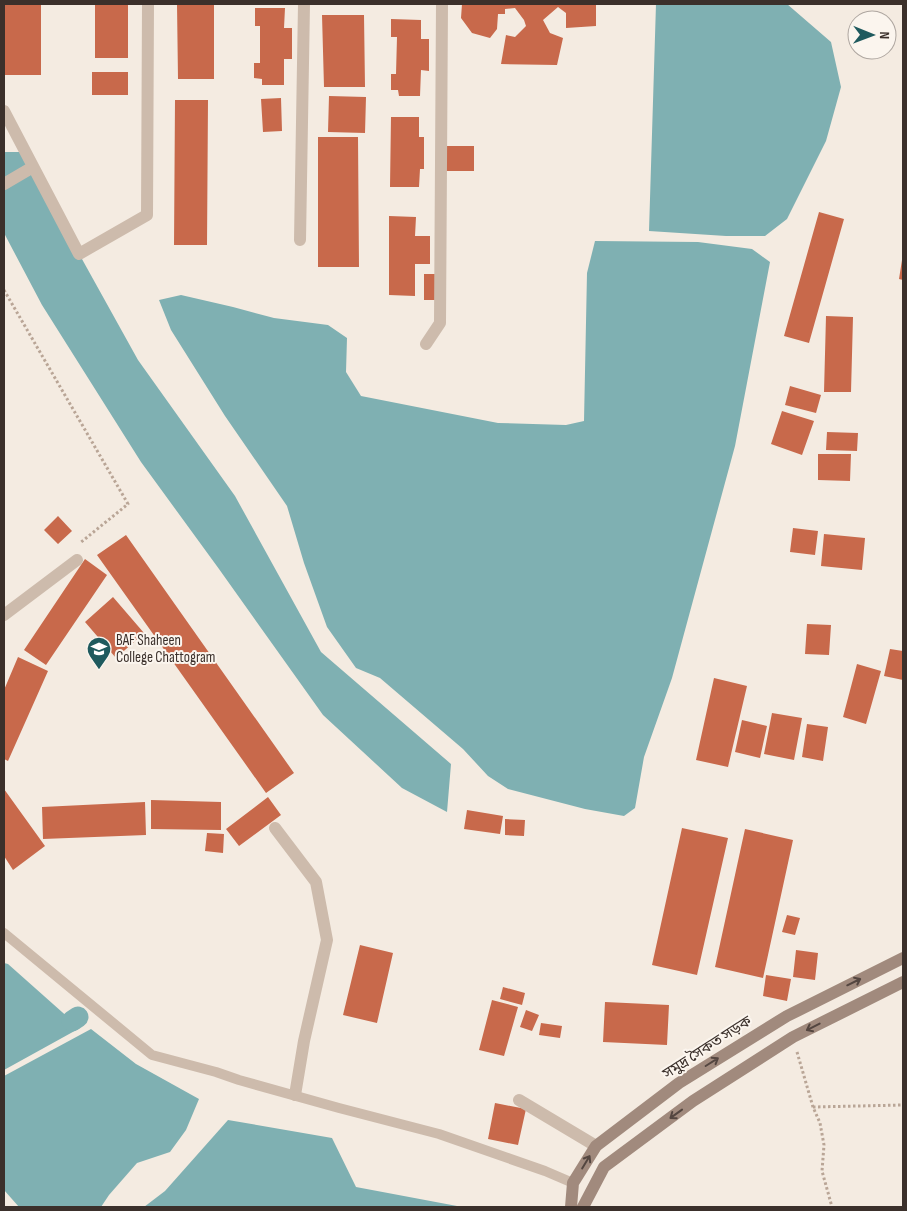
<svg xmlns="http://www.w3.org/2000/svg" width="907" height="1211" font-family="'Sofia Sans Condensed','Noto Sans Bengali',sans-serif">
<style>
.water{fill:#7fb0b2}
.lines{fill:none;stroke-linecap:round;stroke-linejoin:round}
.canal{stroke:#7fb0b2;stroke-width:21}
.building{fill:#c8694b}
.path{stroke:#b9a596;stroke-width:3;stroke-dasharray:2.5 2.5;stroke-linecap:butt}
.lane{stroke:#cdbbac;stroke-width:10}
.street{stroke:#cdbbac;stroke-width:12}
.secondary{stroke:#a18a7d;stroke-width:12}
.oneway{stroke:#544640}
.labels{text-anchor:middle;stroke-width:4;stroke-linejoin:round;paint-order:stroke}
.poi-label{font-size:15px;fill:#3b302b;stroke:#fbf5ee;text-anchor:start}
.street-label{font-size:15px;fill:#3b302b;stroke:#fbf5ee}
</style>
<rect width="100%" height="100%" fill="#f4ebe1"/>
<path class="water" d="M656,4H787L831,42L841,87L826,141L787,219L765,236H726L649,231Z
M4,152H30L47,196L138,360L235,496L321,652L451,764L447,812L402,788L323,715L219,569L141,462L42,305L4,233Z
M595,241L698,242L752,249L770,262L735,446L672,678L644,757L635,808L624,816L585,809L508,789L488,776L463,749L380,678L356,668L327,627L304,563L287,506L225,416L171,330L159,300L181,295L233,307L274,318L328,325L347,338L346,372L361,396L498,423L566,425L584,421L587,273Z
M4,963L8,964L80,1028L4,1070Z
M91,1029L136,1064L199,1099L186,1130L170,1152L137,1163L109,1195L101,1207H19L4,1190V1076Z
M228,1120L332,1138L356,1187L457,1206L459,1207H144L165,1191Z"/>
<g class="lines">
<path class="canal" d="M72,1021L78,1017"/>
</g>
<path class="building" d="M5,4H41V75H5Z
M95,4H128V58H95Z
M177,4H214V79H178Z
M462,4H596V26L566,28V13L558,7L543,20L550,33L563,38L557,65L501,64L506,35L515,37L526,26L524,20L515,8L505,9V14H498L497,29L490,38L472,33L461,18Z
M255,8H285L284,28H292V59H284V85H262V79L254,78V63H260V26H255Z
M322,15H364L365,87H324Z
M391,19L421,20V39H429V71L421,70L420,96H399L398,90H391V74H396L397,37H391Z
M92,72H128V95H92Z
M329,96L366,97L365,133L328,132Z
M281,98L282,131L263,132L261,99Z
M175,100H208L207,245H174Z
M391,117H419V137H424V169H420L419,187H390Z
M318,137H358L359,267H318Z
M440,146H474V171H440Z
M819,212L844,219L809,343L784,336Z
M389,216L416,217L415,236H430V264H415V296L389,295Z
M902,260H903V280L899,279Z
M424,274H443V300H424Z
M826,316L853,317L851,392H824Z
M790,386L821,395L816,413L785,405Z
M782,411L814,421L802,455L771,444Z
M827,432L858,433L857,451L826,450Z
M818,454H851L850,481L818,480Z
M58,516L72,531L58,544L44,530Z
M793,528L818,531L815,555L790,552Z
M824,534L865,538L862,570L821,566Z
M126,535L294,773L266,793L97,555Z
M85,559L107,575L46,665L24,650Z
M113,597L144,633L116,658L85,622Z
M807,624L831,625L829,655L805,654Z
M890,649L903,651V680L884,676Z
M18,657L48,671L8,761L4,759V690Z
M857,664L881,671L866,724L843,717Z
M714,678L747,686L728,767L696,760Z
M772,713L802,718L794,760L764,754Z
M742,720L767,726L760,758L735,752Z
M807,724L828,727L823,761L802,757Z
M4,789L45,846L13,870L4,856Z
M268,797L281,815L239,846L226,829Z
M151,800L221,802V830L151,829Z
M145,802L146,835L43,839L42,807Z
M467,810L503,816L500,834L464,829Z
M505,819L525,820L524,836L505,835Z
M682,828L728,838L697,975L652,965Z
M745,829L793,840L763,978L715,967Z
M207,833L224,834L223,853L205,851Z
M787,915L800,918L795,935L782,932Z
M360,945L393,953L377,1023L343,1015Z
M796,950L818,953L815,980L793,977Z
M766,975L791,979L787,1001L763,996Z
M503,987L525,993L522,1005L500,999Z
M492,1000L518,1007L504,1056L479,1050Z
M605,1002L669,1005L667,1045L603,1042Z
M526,1010L539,1015L532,1031L520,1027Z
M541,1023L562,1026L560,1038L539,1035Z
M495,1103L526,1109L518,1145L488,1139Z"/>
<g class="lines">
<path class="path" d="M4,290L128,504L80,543
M797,1052L813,1107L820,1123L824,1145L822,1171L832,1207
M813,1107L903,1105"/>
<path class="lane" d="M4,933L152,1055L216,1072L239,1080L339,1108L439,1134L545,1171L573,1183"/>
<path class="street" d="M4,111L79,254L147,215L148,4
M4,184L33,167
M300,240L304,4
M426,344L440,323L442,4
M4,615L77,560
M275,828L316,882L327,940L304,1041L295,1095
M519,1100L596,1146"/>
<path class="secondary" d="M571,1207L573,1183L596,1146L679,1083L787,1016L903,958
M583,1207L604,1167L693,1101L793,1037L903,982"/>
</g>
<defs><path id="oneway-shaft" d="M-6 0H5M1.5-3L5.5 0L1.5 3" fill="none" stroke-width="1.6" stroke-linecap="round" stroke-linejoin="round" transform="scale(1.25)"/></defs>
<g class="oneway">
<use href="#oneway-shaft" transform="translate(854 982) rotate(-26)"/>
<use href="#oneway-shaft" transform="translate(813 1027) rotate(153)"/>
<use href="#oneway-shaft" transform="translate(712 1062) rotate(-32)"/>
<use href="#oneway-shaft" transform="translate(676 1114) rotate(144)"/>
<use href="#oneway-shaft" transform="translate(586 1162) rotate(-59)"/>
</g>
<defs>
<symbol id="school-pin" viewBox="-11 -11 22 30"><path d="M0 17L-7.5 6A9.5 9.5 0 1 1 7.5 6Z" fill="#1f5a5e" stroke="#fbf5ee"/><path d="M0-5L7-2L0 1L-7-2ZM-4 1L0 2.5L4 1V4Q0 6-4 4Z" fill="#fff"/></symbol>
</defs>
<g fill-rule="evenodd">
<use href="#school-pin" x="85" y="635" width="28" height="38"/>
</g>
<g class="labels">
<g class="poi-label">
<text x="116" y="645">BAF Shaheen<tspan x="116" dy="17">College Chattogram</tspan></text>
</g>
<g class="street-label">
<text transform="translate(707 1047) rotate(-33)" y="5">সমুদ্র সৈকত সড়ক</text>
</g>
</g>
<rect width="907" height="1211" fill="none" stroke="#3b302b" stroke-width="10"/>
<g transform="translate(872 35) rotate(91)"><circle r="24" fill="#fbf5ee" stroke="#aea6a0"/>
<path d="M0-4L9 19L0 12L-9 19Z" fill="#1f5a5e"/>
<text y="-8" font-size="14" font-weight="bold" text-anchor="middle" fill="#3b302b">N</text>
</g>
</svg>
